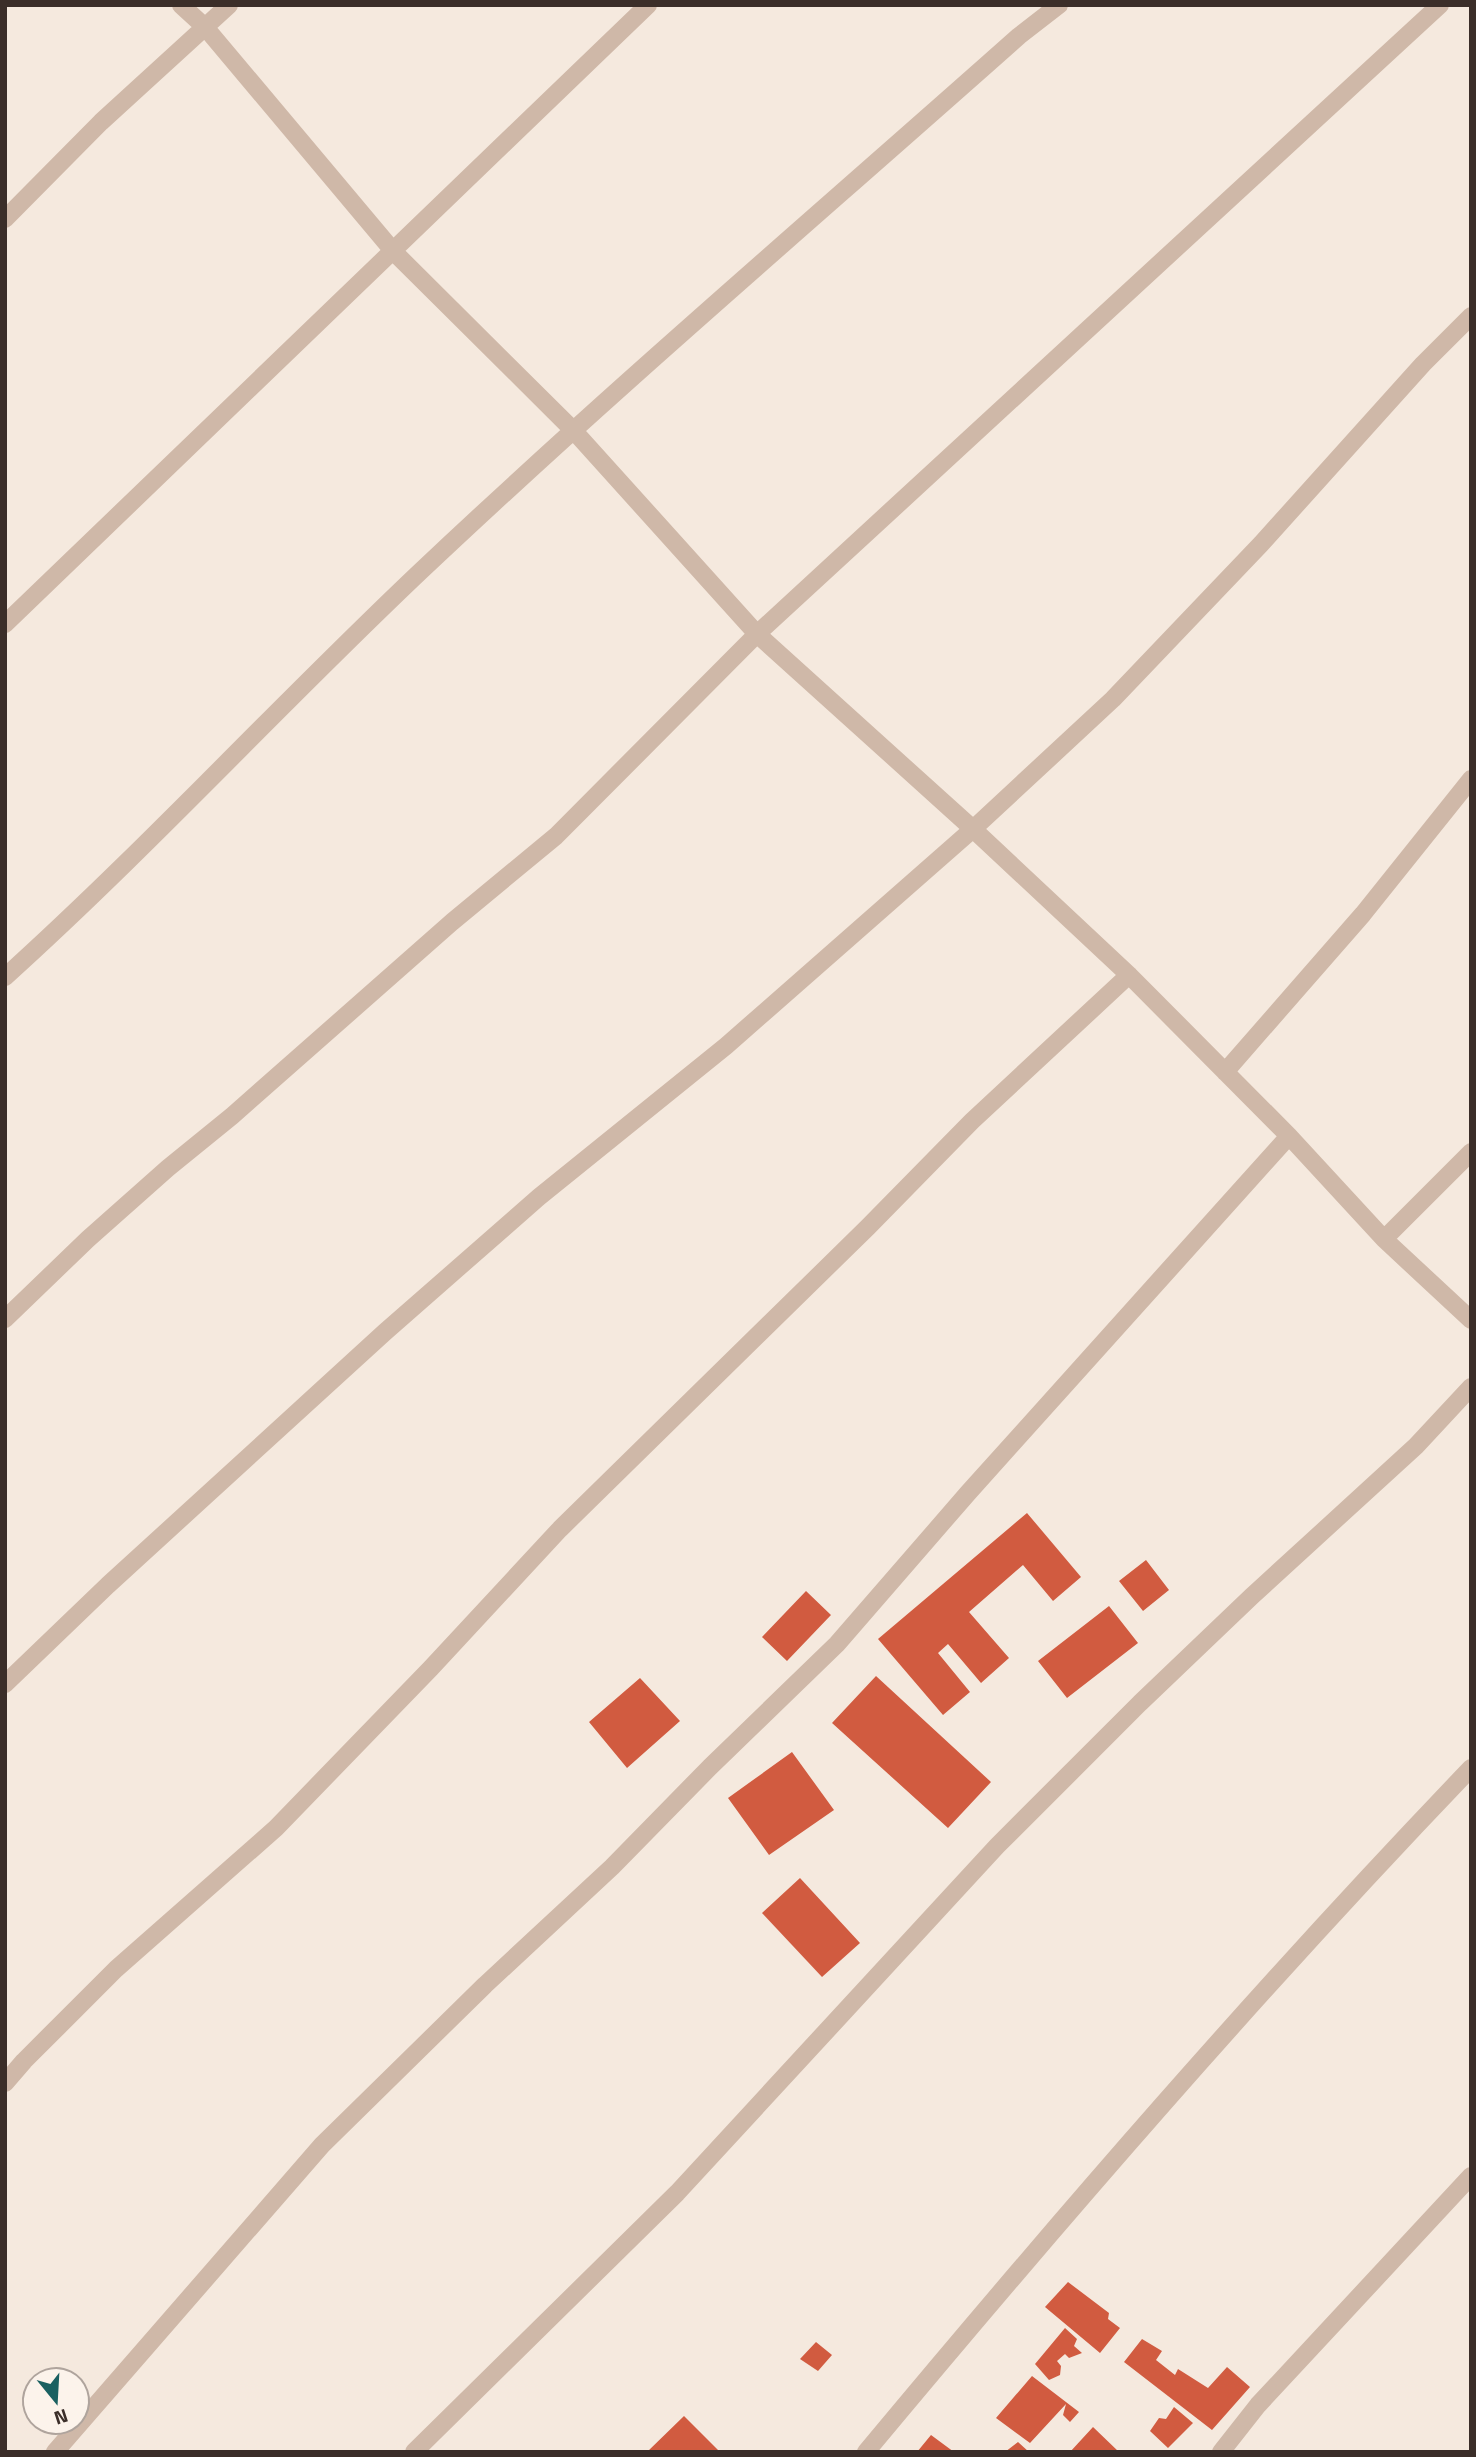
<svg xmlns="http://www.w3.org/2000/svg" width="1476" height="2457" font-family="'Titillium Web',sans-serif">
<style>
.building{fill:#d15b40}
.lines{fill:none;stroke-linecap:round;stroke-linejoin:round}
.minor{stroke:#cfb8a8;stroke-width:18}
</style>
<rect width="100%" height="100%" fill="#f5e9de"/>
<path class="building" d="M1027,1513L1081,1577L1053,1601L1023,1565L969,1612L1009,1658L981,1683L948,1644L938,1653L970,1692L943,1715L878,1639Z
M1146,1560L1169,1590L1143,1611L1119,1581Z
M806,1591L831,1615L787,1661L762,1637Z
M1109,1606L1138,1643L1067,1698L1038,1661Z
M876,1676L991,1782L948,1828L832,1723Z
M640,1678L680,1721L627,1768L589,1722Z
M792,1752L834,1810L769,1855L728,1798Z
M800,1878L860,1943L822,1977L762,1913Z
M1068,2282L1109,2313L1108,2319L1120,2328L1100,2353L1045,2307Z
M1065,2328L1077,2339L1074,2346L1082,2353L1069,2358L1065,2354L1057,2361L1061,2366L1060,2375L1049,2380L1035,2364Z
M1142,2339L1162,2351L1156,2360L1175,2375L1178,2369L1208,2388L1227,2367L1250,2387L1212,2430L1124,2362Z
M816,2342L832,2355L818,2371L800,2359Z
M1032,2376L1079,2412L1070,2422L1063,2415L1066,2404L1030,2443L996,2418Z
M1174,2407L1193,2423L1168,2448L1150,2431L1159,2418L1166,2419Z
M684,2416L720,2452H647Z
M1093,2427L1119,2452H1070Z
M931,2435L954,2452H917Z
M1018,2442L1029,2452H1005Z"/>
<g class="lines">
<path class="minor" d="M181,5L205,27L394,252L574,431L757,634L973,829L1129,975L1289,1136L1384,1239L1471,1320
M5,219L101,122L229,5
M5,624L648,5
M5,977C150,846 281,703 423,569C617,386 820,213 1019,36L1059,5
M1225,1072L1363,914L1471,779
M1384,1239L1471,1152
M5,1319L88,1239L168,1168L232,1116L452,922L556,836L757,634L1440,5
M5,1684L108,1585L385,1332L539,1197L726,1046L973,829L1113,699L1261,544L1423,364L1471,316
M5,2083L24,2061L116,1969L276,1828L431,1668L560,1529L868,1227L972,1121L1129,975
M55,2452L322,2145L485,1985L612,1867L710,1767L837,1644L968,1493L1289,1136
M414,2452L677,2193L997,1846L1140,1703L1252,1596L1416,1446L1471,1387
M866,2452C1061,2218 1260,1988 1471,1768
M1221,2452L1258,2405L1471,2176"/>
</g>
<rect width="1476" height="2457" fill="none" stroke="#3b2e29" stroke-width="14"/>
<g transform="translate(56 2401) rotate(162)"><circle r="33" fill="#fcf3eb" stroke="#afa49d" stroke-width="2"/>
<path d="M0-5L12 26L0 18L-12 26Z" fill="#1a6061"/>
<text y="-10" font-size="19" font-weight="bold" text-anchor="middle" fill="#3b2e29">N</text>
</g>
</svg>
